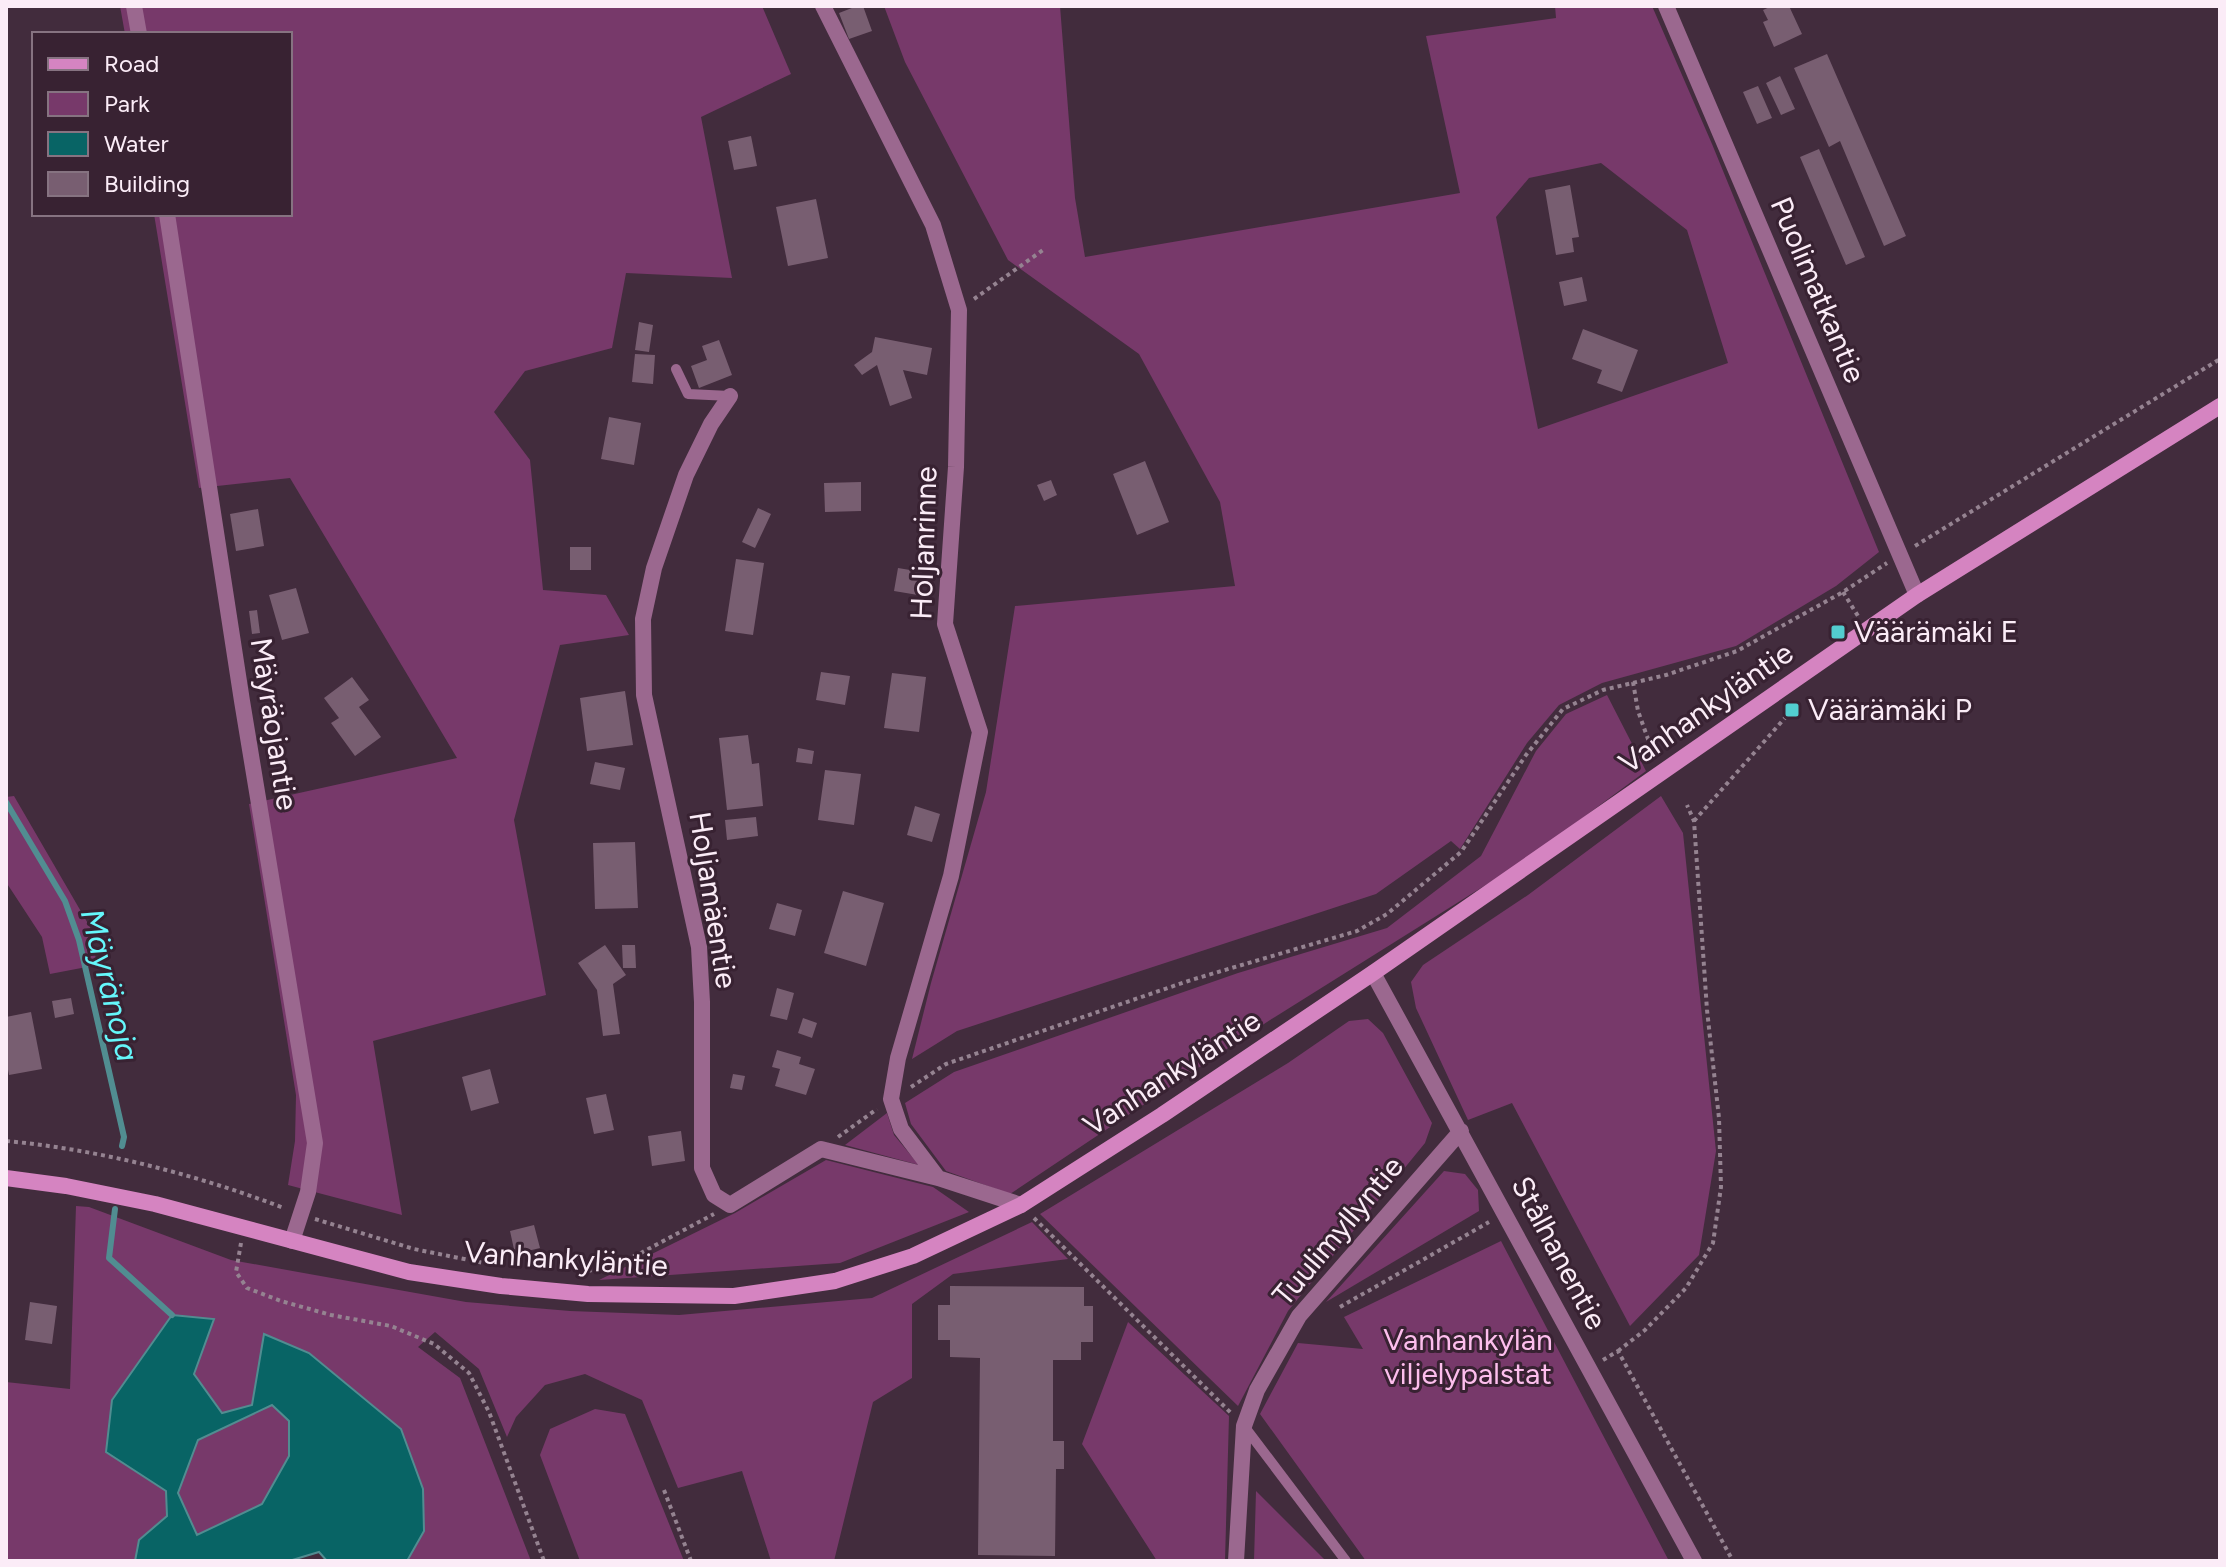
<svg xmlns="http://www.w3.org/2000/svg" width="2226" height="1567" font-family="Figtree,sans-serif">
<style>
.green{fill:#77396a;fill-rule:evenodd}
.water{fill:#086465;stroke:#518d91;stroke-width:2;fill-rule:evenodd}
.lines{fill:none;stroke-linecap:round;stroke-linejoin:round}
.stream{stroke:#518d91;stroke-width:6}
.building{fill:#785e71}
.path{stroke:#958391;stroke-width:4;stroke-dasharray:4 4;stroke-linecap:butt}
.lane{stroke:#9b688f;stroke-width:10}
.street{stroke:#9b688f;stroke-width:16}
.secondary{stroke:#d584c1;stroke-width:16}
.poi-dot{fill:#52cdcf;stroke:#382232;stroke-width:3}
.labels{text-anchor:middle;stroke-width:6;stroke-linejoin:round;paint-order:stroke}
.street-label{font-size:30px;fill:#fbecf7;stroke:#382232}
.poi-label{font-size:30px;fill:#fbecf7;stroke:#382232;text-anchor:start}
.park-label{font-size:30px;fill:#fdbeed;stroke:#382232}
.water-label{font-size:32px;font-style:italic;fill:#65f7fb;stroke:#382232}
</style>
<rect width="100%" height="100%" fill="#422c3d"/>
<path class="green" d="M120,6H762L791,74L701,117L732,278L626,273L612,348L525,371L494,412L530,460L543,590L606,595L629,635L560,645L514,820L546,995L373,1041L402,1215L288,1185L295,1141L296,1095L249,804L457,758L290,478L199,488L154,214H290V34H125Z
M884,6H1060L1075,198L1085,257L1460,193L1426,36L1556,18L1555,6H1652L1712,144L1879,552L1836,586L1736,646L1602,683L1559,705L1527,743L1460,849L1451,841L1376,894L957,1031L912,1059L931,983L986,792L1015,606L1235,586L1220,502L1139,354L1008,260L905,62ZM1601,163L1687,230L1728,363L1538,429L1496,217L1529,178Z
M1607,695L1646,771L1527,859L1267,1022L1010,1194L946,1171L911,1124L905,1103L954,1072L1238,973L1387,928L1481,856L1536,751L1566,714Z
M14,796L90,927L97,965L50,974L42,937L6,882V797Z
M1661,796L1683,833L1716,1151L1699,1255L1630,1326L1512,1103L1468,1120L1416,1008L1411,982L1423,965L1528,895Z
M1368,1019L1383,1033L1432,1123L1425,1143L1288,1311L1238,1406L1040,1214L1288,1063L1349,1021Z
M887,1113L894,1135L919,1165L845,1145Z
M826,1160L933,1187L969,1212L840,1263L599,1280L735,1213Z
M1444,1171L1465,1174L1478,1190L1479,1211L1326,1302Z
M76,1206L89,1207L231,1260L466,1302L570,1311L679,1315L872,1298L1032,1222L1068,1259L953,1274L912,1304V1378L873,1402L834,1561H771L742,1471L678,1488L642,1400L585,1374L545,1385L516,1417L507,1437L479,1369L435,1332L418,1347L460,1378L531,1561H407L424,1531L265,1334L252,1405L222,1413L194,1374L172,1315L166,1491L167,1516L139,1540L135,1561H6V1382L70,1389Z
M1501,1241L1669,1561H1366L1260,1414L1298,1343L1363,1349L1344,1317Z
M1128,1322L1229,1416L1225,1561H1157L1082,1444Z
M272,1405L289,1421V1456L262,1504L197,1535L178,1493L198,1440Z
M595,1409L625,1414L684,1561H580L540,1455L550,1429Z
M1256,1491L1326,1561H1254Z"/>
<path class="water" d="M172,1315L214,1319L194,1374L222,1413L252,1405L264,1334L309,1353L401,1429L423,1489L424,1531L407,1561H327L319,1552L289,1561H135L139,1540L167,1516L166,1491L106,1452L112,1400ZM272,1405L289,1421V1456L262,1504L197,1535L178,1493L198,1440Z"/>
<g class="lines">
<path class="stream" d="M6,802L65,901L79,940L124,1137L122,1146
M115,1209L109,1258L172,1315"/>
</g>
<path class="building" d="M857,6H863L872,31L849,39L839,13Z
M1772,6H1789L1802,34L1774,47L1763,22L1768,20L1763,10Z
M1827,54L1906,236L1884,246L1840,141L1829,147L1794,68Z
M1780,76L1795,109L1781,115L1766,83Z
M1758,86L1772,118L1757,124L1743,92Z
M751,136L757,166L734,170L728,141Z
M1819,149L1865,257L1846,265L1800,157Z
M1570,185L1579,237L1572,238L1574,252L1556,255L1545,190Z
M816,199L828,258L788,266L776,207Z
M1582,277L1587,301L1564,306L1559,282Z
M639,322L653,325L649,352L635,350Z
M1583,329L1638,350L1622,392L1597,383L1602,370L1572,359Z
M875,337L932,348L927,375L903,370L912,398L890,406L877,365L862,375L854,365L872,352Z
M719,340L732,375L699,388L691,366L707,360L702,346Z
M635,354L655,355L653,384L632,382Z
M609,417L641,423L634,465L601,459Z
M1145,461L1169,522L1137,535L1113,474Z
M1051,480L1057,495L1044,501L1037,485Z
M861,482V511L825,512L824,483Z
M758,508L771,514L755,548L742,542Z
M258,509L264,546L236,551L230,514Z
M570,547H591V570H570Z
M736,559L764,563L753,635L725,631Z
M898,568L922,572L918,595L894,591Z
M296,588L309,633L282,640L269,595Z
M257,610L260,633L252,634L249,611Z
M821,672L850,676L845,705L816,700Z
M892,673L926,677L919,732L884,728Z
M352,677L369,700L359,707L381,737L355,756L331,723L339,718L324,698Z
M625,691L633,745L587,751L580,698Z
M748,735L752,764L759,763L763,806L727,810L719,738Z
M798,748L814,751L812,764L796,762Z
M595,762L625,768L620,790L590,784Z
M825,770L861,774L854,825L818,820Z
M915,806L940,814L932,842L907,835Z
M756,817L758,836L727,840L725,820Z
M635,842L638,908L595,909L593,843Z
M843,891L884,903L866,966L824,953Z
M777,903L802,910L795,936L769,929Z
M605,945L626,975L613,984L620,1034L603,1036L597,990L578,963Z
M622,945H635L636,968H623Z
M777,988L794,993L787,1020L770,1016Z
M71,998L74,1014L55,1018L52,1001Z
M31,1012L42,1069L9,1075L6,1059V1017Z
M803,1018L817,1023L812,1038L798,1033Z
M777,1050L801,1057L799,1064L815,1069L806,1095L775,1086L780,1069L772,1067Z
M490,1069L499,1103L471,1111L462,1077Z
M733,1074L745,1076L742,1090L730,1088Z
M606,1094L614,1130L594,1134L586,1098Z
M681,1131L685,1161L652,1166L648,1136Z
M534,1225L540,1248L515,1254L510,1231Z
M950,1286L1084,1287V1306H1093V1342H1081V1360H1053V1441H1064V1469H1056L1055,1556L978,1555L980,1358L950,1357V1340H938V1305H950Z
M30,1302L57,1306L52,1344L25,1340Z"/>
<g class="lines">
<path class="path" d="M974,299L1043,250
M1915,546L2220,359
M1843,592L1858,616
M1633,682L1638,711L1653,753
M1694,821L1792,710
M911,1087L946,1064L1191,980L1357,931L1387,914L1461,852L1526,755L1563,709L1603,690L1666,675L1737,651L1843,592L1887,563
M838,1137L877,1109
M6,1141C102,1150 194,1174 284,1208
M1034,1218L1232,1414
M315,1219L414,1249L484,1263
M241,1243L236,1272L247,1288L281,1301L331,1315L391,1326L434,1344L469,1373L489,1412L544,1561
M580,1274L637,1255L714,1214
M1340,1307L1489,1222
M1618,1351L1645,1330L1686,1288L1713,1243L1721,1187L1719,1118L1707,1010L1694,821L1687,805
M1603,1360L1618,1351L1733,1561
M664,1490L691,1561"/>
<path class="lane" d="M676,369L688,394L730,396
M1244,1426L1346,1561"/>
<path class="street" d="M134,6L139,34
M823,6L933,225L959,310L956,467L945,624L980,732L951,876L898,1058L891,1099L901,1129L938,1178
M1666,6L1917,595
M167,214L242,701L315,1143L308,1192L292,1241
M730,396L711,424L686,475L654,568L643,619L644,695L699,947L702,1002V1168L714,1195L730,1205L821,1149L938,1178L1021,1205
M1373,973L1694,1561
M1236,1561L1244,1426L1257,1390L1299,1316L1461,1131"/>
<path class="secondary" d="M6,1178L66,1186L155,1204L409,1272L501,1286L588,1294L734,1296L835,1281L913,1256L1021,1205L1162,1115L1373,973L1917,595L2220,406"/>
</g>
<g class="poi-dot">
<rect x="1830" y="624" width="16" height="16" rx="4"/>
<rect x="1784" y="702" width="16" height="16" rx="4"/>
</g>
<g class="labels">
<g class="street-label">
<text transform="translate(1818 290) rotate(67)" y="10">Puolimatkantie</text>
<text transform="translate(924 543) rotate(-88)" y="10">Holjanrinne</text>
<text transform="translate(1706 708) rotate(-35)" y="10">Vanhankyläntie</text>
<text transform="translate(274 724) rotate(81)" y="10">Mäyräojantie</text>
<text transform="translate(713 900) rotate(81)" y="10">Holjamäentie</text>
<text transform="translate(1172 1073) rotate(-33)" y="10">Vanhankyläntie</text>
<text transform="translate(1338 1231) rotate(-50)" y="10">Tuulimyllyntie</text>
<text transform="translate(1559 1253) rotate(62)" y="10">Stålhanentie</text>
<text transform="translate(566 1259) rotate(4)" y="10">Vanhankyläntie</text>
</g>
<g class="poi-label">
<text x="1854" y="642">Väärämäki E</text>
<text x="1808" y="720">Väärämäki P</text>
</g>
<g class="park-label">
<text x="1468" y="1350">Vanhankylän<tspan x="1468" dy="34">viljelypalstat</tspan></text>
</g>
<g class="water-label">
<text transform="translate(110 985) rotate(76)" y="11">Mäyränoja</text>
</g>
</g>
<rect width="2226" height="1567" fill="none" stroke="#fbecf7" stroke-width="16"/>
<rect x="32" y="32" width="260" height="184" fill="#382232" stroke="#867381" stroke-width="2"/>
<rect x="48" y="58" width="40" height="12" fill="#d584c1" stroke="#867381" stroke-width="2"/>
<text x="104" y="72" font-size="24" fill="#fbecf7">Road</text>
<rect x="48" y="92" width="40" height="24" fill="#77396a" stroke="#867381" stroke-width="2"/>
<text x="104" y="112" font-size="24" fill="#fbecf7">Park</text>
<rect x="48" y="132" width="40" height="24" fill="#086465" stroke="#867381" stroke-width="2"/>
<text x="104" y="152" font-size="24" fill="#fbecf7">Water</text>
<rect x="48" y="172" width="40" height="24" fill="#785e71" stroke="#867381" stroke-width="2"/>
<text x="104" y="192" font-size="24" fill="#fbecf7">Building</text>
</svg>
